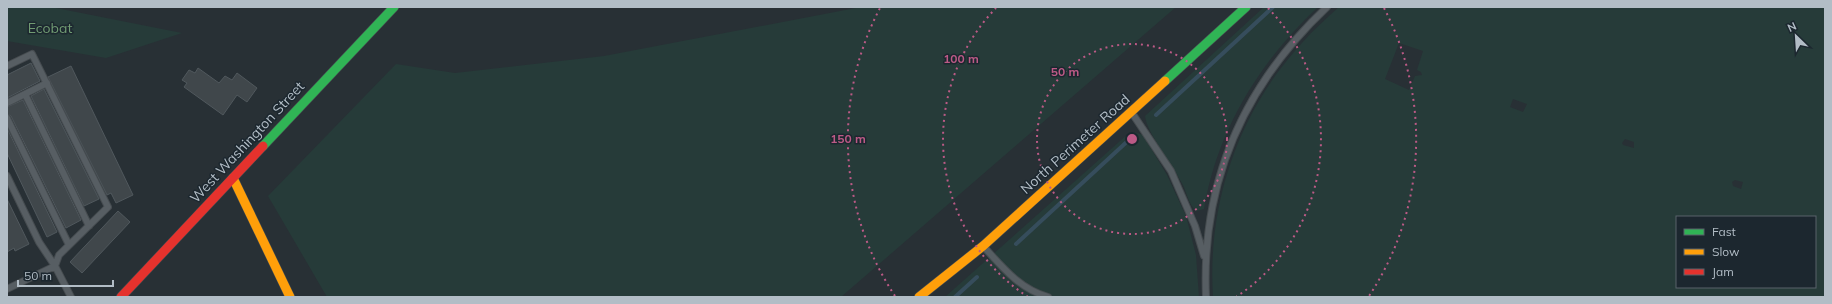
<svg xmlns="http://www.w3.org/2000/svg" width="1832" height="304" font-family="Mulish,sans-serif">
<style>
.green{fill:#263b39;fill-rule:evenodd}
.lines{fill:none;stroke-linecap:round;stroke-linejoin:round}
.stream{stroke:#364d5c;stroke-width:4}
.building{fill:#40474b;stroke:#50585d}
.lane-casing{stroke:#464c50;stroke-width:8}
.fast-casing{stroke:#464c50;stroke-width:10}
.slow-casing{stroke:#464c50;stroke-width:10}
.jam-casing{stroke:#464c50;stroke-width:10}
.lane{stroke:#575e63;stroke-width:6}
.fast{stroke:#30b455;stroke-width:9}
.slow{stroke:#ff9f0a;stroke-width:9}
.jam{stroke:#e5322d;stroke-width:9}
.ring{fill:none;stroke:#bc5a86;stroke-width:2;stroke-dasharray:2 4}
.labels{text-anchor:middle;stroke-width:3;stroke-linejoin:round;paint-order:stroke}
.park-label{font-size:14px;fill:#709b72;stroke:#1c272f}
.street-label{font-size:14px;fill:#b2bdc6;stroke:#1c272f}
.centre{fill:#bc5a86;stroke:#1c272f;stroke-width:2}
.ring-label{font-size:12px;text-anchor:middle;font-weight:bold;fill:#bc5a86;stroke:#1c272f;stroke-width:3;stroke-linejoin:round;paint-order:stroke}
</style>
<rect width="100%" height="100%" fill="#283035"/>
<path class="green" d="M7,7H51L182,33L106,58L7,41Z
M861,7H1176L841,297H327L268,196L396,64L455,73L604,56Z
M1264,7H1318C1260,61 1217,130 1204,209L1197,211C1190,207 1187,195 1184,187C1175,168 1147,134 1145,116Z
M1339,7H1825V297H1213C1207,204 1238,112 1302,43C1313,30 1326,19 1339,7ZM1399,43L1423,51L1417,70L1421,72L1422,75L1415,76L1409,90L1385,79ZM1513,99L1527,104L1523,112L1510,107ZM1625,139L1634,142V148L1623,145L1622,143ZM1735,180L1743,182L1741,189L1733,186L1732,182ZM1677,217H1815V287H1677Z
M1134,132L1143,135L1167,175L1186,216L1196,255L1199,297H945L1129,133Z"/>
<g class="lines">
<path class="stream" d="M1156,115L1273,7
M1016,244L1131,138
M955,297L977,277"/>
</g>
<path class="building" d="M31,63L40,81L7,98V75Z
M71,66L133,195L116,203L111,193L107,195L48,77Z
M198,68L219,83L225,76L232,80L237,73L257,88L247,102L237,95L223,115L184,87L187,83L182,80L189,70L195,73Z
M44,89L99,199L84,206L31,96Z
M23,100L81,220L66,228L11,116L7,114V107Z
M7,128L57,232L47,237L7,153Z
M7,199L29,244L15,251L14,248L7,252Z
M118,211L130,222L82,273L70,262Z"/>
<g class="lines">
<defs>
<path id="lane" d="M7,66L32,54L108,207L59,255L55,266L7,289
M25,94L89,226
M7,103L47,83
M1132,113L1171,171L1195,226L1204,256
M7,118L69,245
M7,176L39,242L55,266L71,297
M984,247C1003,268 1020,289 1048,297
M1206,297C1201,181 1243,86 1327,7"/>
<path id="fast" d="M1165,81L1246,7
M263,146L394,7"/>
<path id="slow" d="M233,178L290,297
M919,297L983,246L1165,81"/>
<path id="jam" d="M121,297L263,146"/>
</defs>
<use href="#lane" class="lane-casing"/>
<use href="#fast" class="fast-casing"/>
<use href="#slow" class="slow-casing"/>
<use href="#jam" class="jam-casing"/>
<use href="#lane" class="lane"/>
<use href="#fast" class="fast"/>
<use href="#slow" class="slow"/>
<use href="#jam" class="jam"/>
</g>
<g class="ring">
<circle cx="1132" cy="139" r="95"/>
<path d="M1028 297A189 189 0 0 1 996 8M1268 8A189 189 0 0 1 1236 297"/>
<path d="M895 296A284 284 0 0 1 880 8M1384 8A284 284 0 0 1 1369 296"/>
</g>
<g class="labels">
<g class="park-label">
<text x="50" y="33">Ecobat</text>
</g>
<g class="street-label">
<text transform="translate(247 142) rotate(-47)" y="5">West Washington Street</text>
<text transform="translate(1075 144) rotate(-42)" y="5">North Perimeter Road</text>
</g>
</g>
<circle cx="1132" cy="139" r="6" class="centre"/>
<g class="ring-label">
<text x="961" y="63">100 m</text>
<text x="1065" y="76">50 m</text>
<text x="848" y="143">150 m</text>
</g>
<rect width="1832" height="304" fill="none" stroke="#b2bdc6" stroke-width="16"/>
<rect x="1676" y="216" width="140" height="72" fill="#1c272f" stroke="#58636b"/>
<rect x="1684" y="229" width="20" height="6" fill="#30b455" stroke="#58636b"/>
<text x="1712" y="236" font-size="12" fill="#b2bdc6">Fast</text>
<rect x="1684" y="249" width="20" height="6" fill="#ff9f0a" stroke="#58636b"/>
<text x="1712" y="256" font-size="12" fill="#b2bdc6">Slow</text>
<rect x="1684" y="269" width="20" height="6" fill="#e5322d" stroke="#58636b"/>
<text x="1712" y="276" font-size="12" fill="#b2bdc6">Jam</text>
<g transform="translate(1796 36) rotate(335)" stroke="#1c272f" stroke-width="3" paint-order="stroke">
<path d="M0-3L7 15L0 10L-7 15Z" fill="#b2bdc6"/>
<text y="-6" font-size="11" font-weight="bold" text-anchor="middle" fill="#b2bdc6">N</text>
</g>
<path d="M18 280v6h95v-6" fill="none" stroke="#b2bdc6" stroke-width="2"/>
<text x="24" y="280" font-size="12" fill="#b2bdc6" stroke="#1c272f" stroke-width="3" paint-order="stroke">50 m</text>
</svg>
